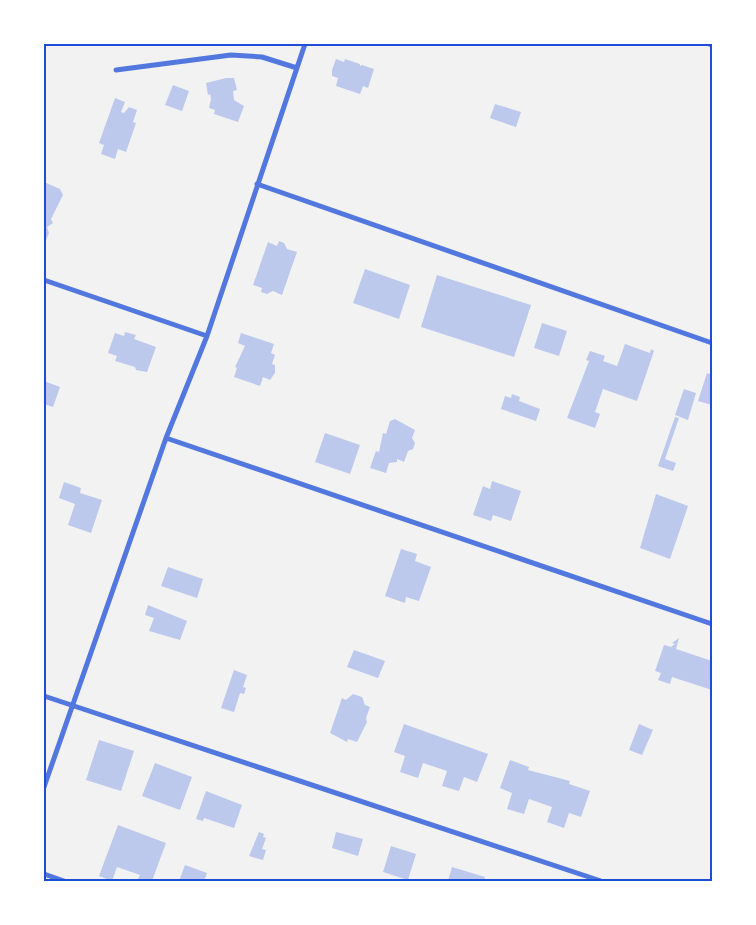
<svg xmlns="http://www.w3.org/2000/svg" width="756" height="925" font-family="'Open Sans',sans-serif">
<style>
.building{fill:#bdc9ec}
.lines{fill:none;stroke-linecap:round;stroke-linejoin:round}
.minor{stroke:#5277de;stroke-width:5}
.neatline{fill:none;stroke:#1d4ed8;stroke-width:2}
</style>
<rect width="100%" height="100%" fill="#f2f2f2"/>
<path class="building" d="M336,59L344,62L345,59L360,64V66L362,65L374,69L368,88L363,86L360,94L336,86L338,78L332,76V70Z
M226,78H234L237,90L233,91L234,100L244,106L238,122L214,114L215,110L209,108L211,99L210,94L208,95L206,83Z
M173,85L189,91L182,111L165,105Z
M115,98L125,102L121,112L124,113L129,107L137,110L133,122L136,123L126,152L118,149L115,159L101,154L104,145L99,143Z
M495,104L521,112L516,127L490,118Z
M44,182L60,189L63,195L51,219L53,223L47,227L49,233L44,245Z
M279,241L284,243L287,249L297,252L282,295L273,291L267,294L261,292L262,288L253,285L268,242L277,246Z
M365,269L410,285L399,319L353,303Z
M437,275L531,305L514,357L421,327Z
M542,323L567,331L559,356L534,348Z
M125,332L136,335L134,339L156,347L147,372L136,370L135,367L115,361L117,356L108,353L115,333L124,336Z
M241,333L274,344L271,353L275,355L272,364L275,365V373L270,380L263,377L260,386L234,377L237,368L235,367L245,346L238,343Z
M625,344L650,353L651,349L654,351L637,401L603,389L595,412L600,414L595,428L567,418L589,361L586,360L590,351L605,356L603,361L617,366Z
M707,373L712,375V405L698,401Z
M44,381L60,387L53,407L44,404Z
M684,389L696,393L688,420L675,415Z
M512,394L520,397L519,401L540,409L536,421L501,409L505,396L511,398Z
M675,417L679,418L665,459L676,463L673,471L658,466Z
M395,419L415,430L412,438L415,443L413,449L408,451L404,462L397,459V462L389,463L386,473L370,468L376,451L379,452L383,433L386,434L390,421Z
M325,433L360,445L350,474L315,462Z
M492,481L521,491L511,521L493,515L491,521L473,515L483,486L490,489Z
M64,482L81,488L80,493L102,500L91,533L68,525L75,504L59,498Z
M656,494L688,506L670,559L640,548Z
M401,549L417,554L415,561L431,567L419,601L406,597L405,603L385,596Z
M168,567L203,579L197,598L161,586Z
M148,605L187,621L180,640L149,631L154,618L145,615Z
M679,638L676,649L712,661V690L672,677L670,684L658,680L661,673L655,671L664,645L671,647L675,644L672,643Z
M354,650L385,661L378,678L347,667Z
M234,670L247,675L243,687L246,688L244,694L240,693L234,712L221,708Z
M353,694L362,697L365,705L370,707L366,718L367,722L357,742L348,739L347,742L330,733L342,698L346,700Z
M404,724L488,754L477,782L464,777L459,791L442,786L447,771L423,763L418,778L400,772L405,756L394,752Z
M639,724L653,730L642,755L629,750Z
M99,740L134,751L121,791L86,780Z
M510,760L529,767L528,770L570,781L569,784L590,791L581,817L569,813L564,828L547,822L552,807L529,799L524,814L507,809L512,793L500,788Z
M155,763L192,777L180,810L142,796Z
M206,791L242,805L234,828L204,818L203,821L196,819Z
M118,825L166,843L152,881H137L140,875L117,867L112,881L99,876Z
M259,832L264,834L263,837L266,838L262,849L266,850L263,860L249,856Z
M336,832L363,839L358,856L332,848Z
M391,846L416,854L408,880L383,872Z
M185,865L207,873L204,881H179Z
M452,867L485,877L484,881H448Z"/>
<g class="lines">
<path class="minor" d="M709,44L712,45
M116,70L231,55L262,57L297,68
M257,184L712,343
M44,280L207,336
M166,438L712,624
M44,696L601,881
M44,787L166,438L207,336L305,44
M44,874L64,881"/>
</g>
<rect width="756" height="925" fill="none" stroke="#ffffff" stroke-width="90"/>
<rect x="45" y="45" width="666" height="835" class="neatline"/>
</svg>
